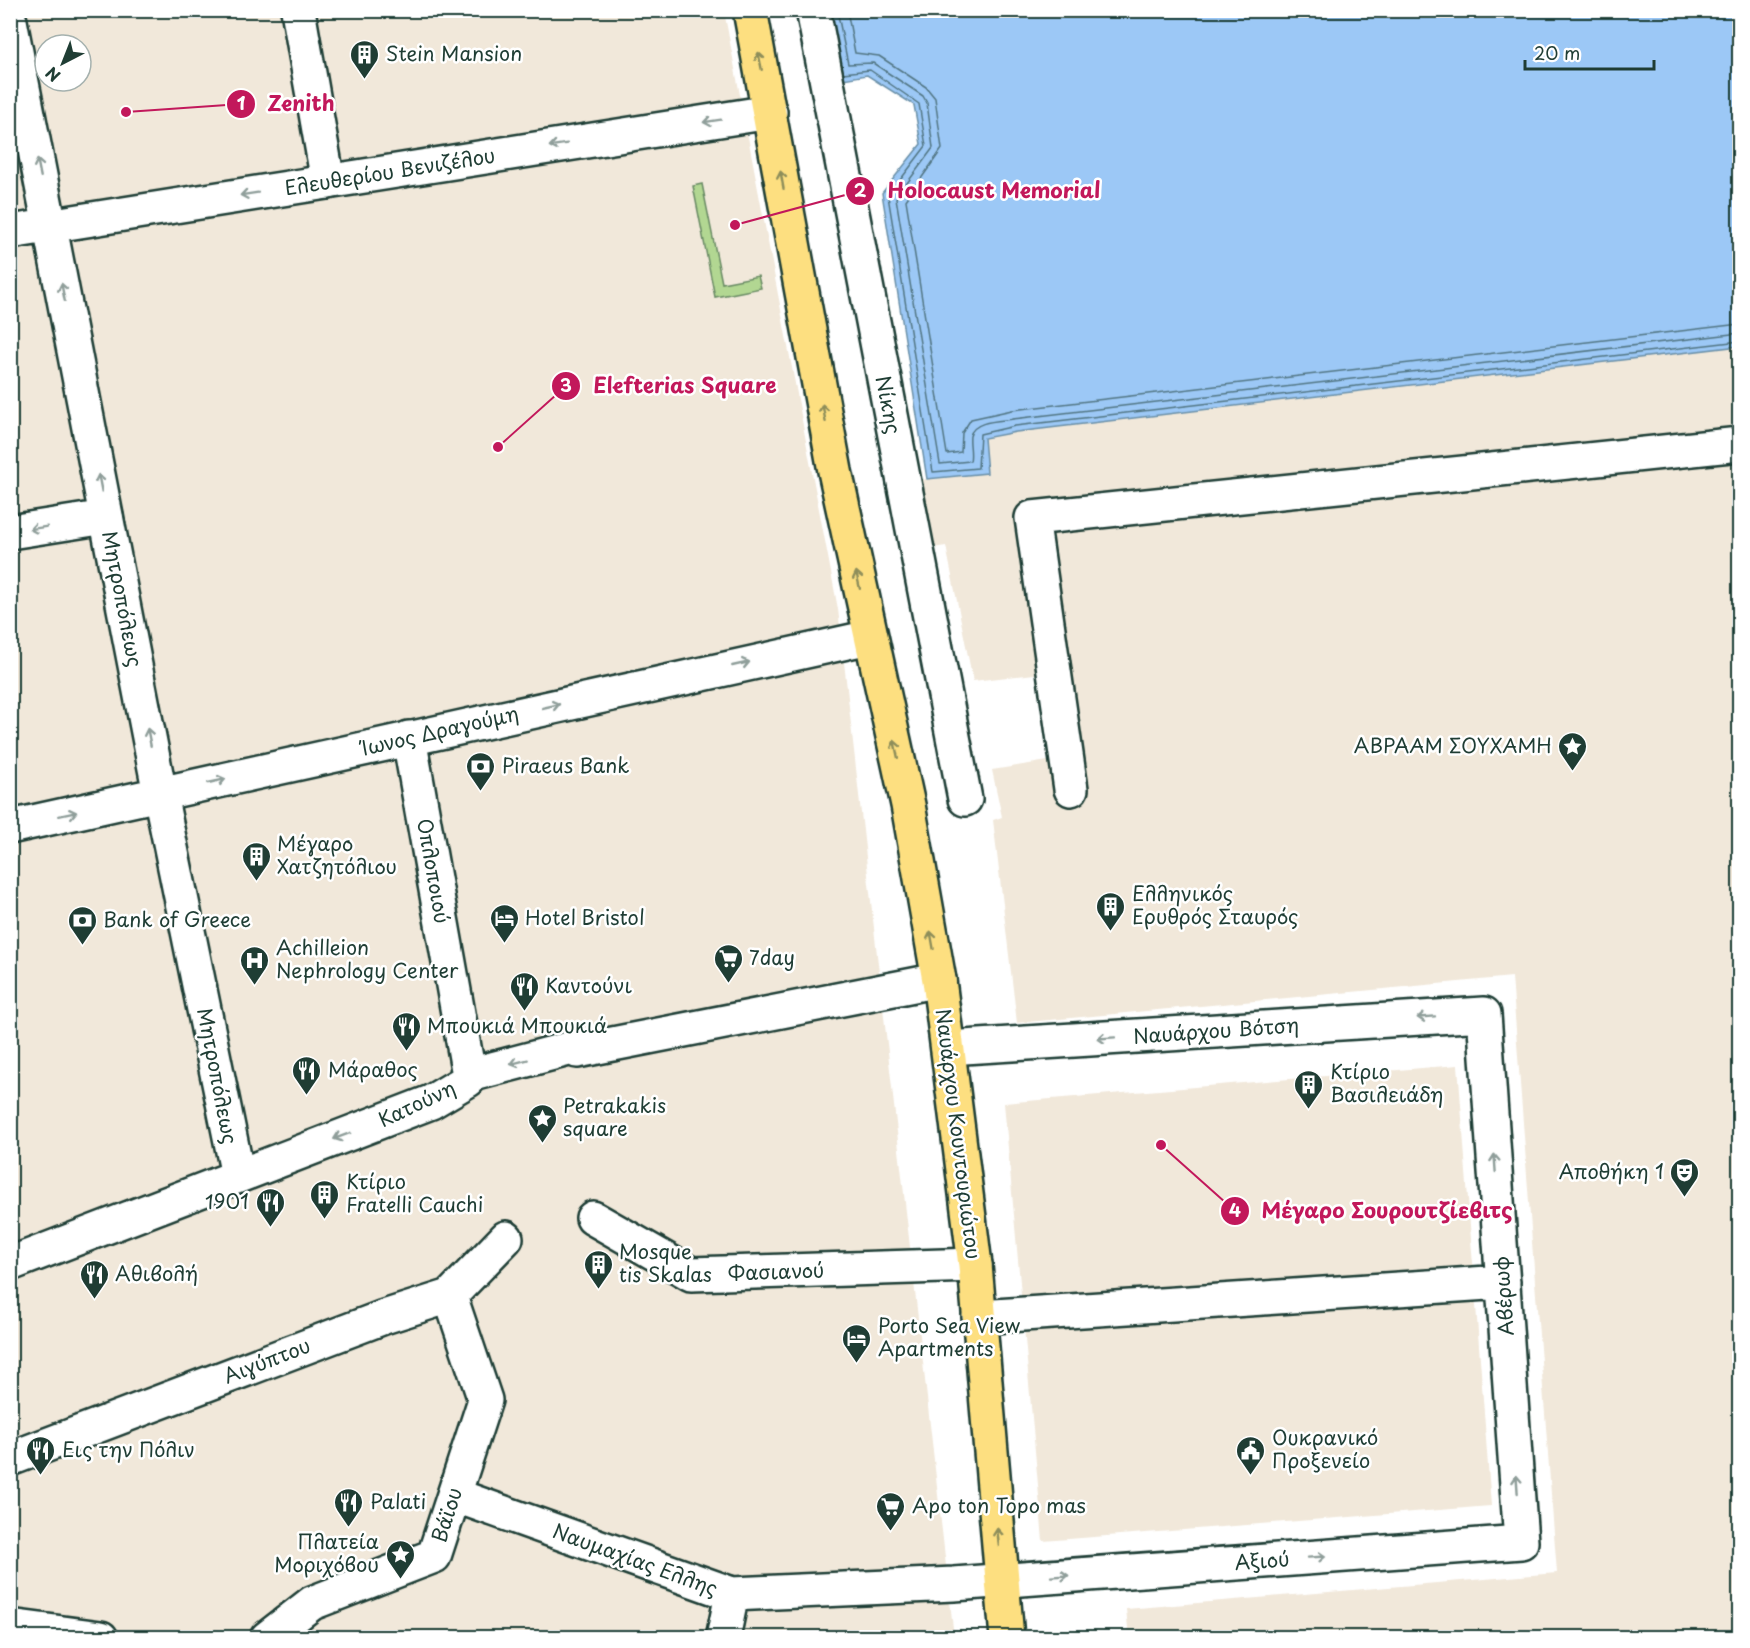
<svg xmlns="http://www.w3.org/2000/svg" width="1750" height="1648" font-family="'Playpen Sans',sans-serif">
<style>
.built{fill:#f1e8da;fill-rule:evenodd}
.green{fill:#b2d792;stroke:#688a63;stroke-width:1.5}
.water{fill:#9cc8f6;stroke:#6a90a8;stroke-width:1.5}
.lines{fill:none;stroke-linecap:round;stroke-linejoin:round}
.shore{stroke:#517582;stroke-width:1.5}
.street-casing{stroke:#1f3d34;stroke-width:38}
.secondary-casing{stroke:#1f3d34;stroke-width:38}
.primary-casing{stroke:#1f3d34;stroke-width:38}
.street{stroke:#fff;stroke-width:33}
.secondary{stroke:#fff;stroke-width:33}
.primary{stroke:#fddf80;stroke-width:33}
.oneway{stroke:#8e8e5a}
.oneway2{stroke:#8f9e9a}
.labels{text-anchor:middle;stroke-width:5;stroke-linejoin:round;paint-order:stroke}
.poi-label{font-size:20px;fill:#1f3d34;stroke:#fff;text-anchor:start}
.street-label{font-size:20px;fill:#1f3d34;stroke:#fff}
.leader{fill:none;stroke:#c2185b;stroke-width:2}
.callout-dot{fill:#c2185b;stroke:#fff;stroke-width:2}
.mark-label{font-size:18px;text-anchor:middle;font-weight:bold;fill:#fff}
.callout-label{font-size:21px;text-anchor:middle;font-weight:bold;fill:#c2185b;stroke:#fff;stroke-width:5;stroke-linejoin:round;paint-order:stroke}
</style>
<rect width="100%" height="100%" fill="#fff"/>
<filter id="ink" filterUnits="userSpaceOnUse"><feTurbulence type="fractalNoise" baseFrequency=".0167" numOctaves="2"/><feDisplacementMap in="SourceGraphic" scale="12" xChannelSelector="R" yChannelSelector="G"/><feConvolveMatrix kernelMatrix="1 2 1 2 8 2 1 2 1" color-interpolation-filters="sRGB"/></filter>
<g filter="url(#ink)">
<path class="built" d="M11,11H724L838,609L954,1637L11,1638ZM45,45H81V81H45Z
M1739,346V1637H1129L1126,1609L1557,1573L1512,977L1017,1023L993,820L1002,817L992,770L1054,760L1043,673L973,681L946,546L920,550L910,481L986,473L983,438L1016,432Z
M1458,1065L1491,1506L1043,1541L1004,1103Z"/>
<path class="green" d="M702,184L722,283L758,276L761,288L715,297L693,186Z"/>
<path class="water" d="M824,11H1739V346L1016,432L984,438L987,473L927,479L882,193L921,144L914,105L867,75L837,80Z"/>
<g class="lines">
<path class="shore" d="M837,10L848,64L873,63L923,96L927,103L933,148L896,198L940,464L970,461C972,453 969,444 970,436C973,420 1001,421 1013,419L1740,333
M847,10L855,53L879,56L926,87L935,98L942,149L906,200L947,454L961,452L962,433L971,419L1012,410L1740,324
M843,73L870,70L919,104L926,146L888,196L933,472L978,468L980,434L1015,426L1740,341"/>
<defs>
<path id="street" d="M298,10L328,182
M813,10L965,799
M10,532L106,517
M409,738L469,1075
M1071,789L1032,518L1740,444
M160,794L238,1176
M593,1218L691,1274L975,1265
M10,1264L431,1102L468,1080L469,1075L576,1047L577,1051L939,980
M979,1317L1503,1282
M10,1459L384,1317L450,1296L506,1238
M454,1495L732,1594L954,1584L1521,1542L1484,1014L948,1048
M10,1626L101,1638
M267,1638L312,1603L434,1556L485,1400L450,1296
M723,1638L732,1594"/>
<path id="secondary" d="M10,21L160,794
M10,232L770,112
M10,827L870,637"/>
<path id="primary" d="M750,10L835,471L908,805L939,980L975,1265L1007,1638"/>
</defs>
<use href="#street" class="street-casing"/>
<use href="#secondary" class="secondary-casing"/>
<use href="#primary" class="primary-casing"/>
<use href="#street" class="street"/>
<use href="#secondary" class="secondary"/>
<use href="#primary" class="primary"/>
</g>
<defs><path id="oneway-shaft" d="M-6 0H5M1.5-3L5.5 0L1.5 3" fill="none" stroke-width="1.6" stroke-linecap="round" stroke-linejoin="round" transform="scale(1.5)"/></defs>
<g class="oneway">
<use href="#oneway-shaft" transform="translate(760 61) rotate(-101)"/>
<use href="#oneway-shaft" transform="translate(782 180) rotate(-100)"/>
<use href="#oneway-shaft" transform="translate(824 413) rotate(-100)"/>
<use href="#oneway-shaft" transform="translate(858 580) rotate(-102)"/>
<use href="#oneway-shaft" transform="translate(896 749) rotate(-102)"/>
<use href="#oneway-shaft" transform="translate(932 940) rotate(-100)"/>
<use href="#oneway-shaft" transform="translate(998 1537) rotate(-95)"/>
</g>
<g class="oneway2">
<use href="#oneway-shaft" transform="translate(712 121) rotate(171)"/>
<use href="#oneway-shaft" transform="translate(558 145) rotate(171)"/>
<use href="#oneway-shaft" transform="translate(39 168) rotate(-101)"/>
<use href="#oneway-shaft" transform="translate(249 194) rotate(171)"/>
<use href="#oneway-shaft" transform="translate(63 292) rotate(-101)"/>
<use href="#oneway-shaft" transform="translate(100 483) rotate(-101)"/>
<use href="#oneway-shaft" transform="translate(38 528) rotate(171)"/>
<use href="#oneway-shaft" transform="translate(741 664) rotate(-13)"/>
<use href="#oneway-shaft" transform="translate(551 706) rotate(-13)"/>
<use href="#oneway-shaft" transform="translate(149 737) rotate(-101)"/>
<use href="#oneway-shaft" transform="translate(217 781) rotate(-13)"/>
<use href="#oneway-shaft" transform="translate(68 814) rotate(-12)"/>
<use href="#oneway-shaft" transform="translate(1426 1017) rotate(176)"/>
<use href="#oneway-shaft" transform="translate(1106 1038) rotate(176)"/>
<use href="#oneway-shaft" transform="translate(519 1062) rotate(165)"/>
<use href="#oneway-shaft" transform="translate(342 1136) rotate(159)"/>
<use href="#oneway-shaft" transform="translate(1495 1163) rotate(-94)"/>
<use href="#oneway-shaft" transform="translate(1517 1484) rotate(-94)"/>
<use href="#oneway-shaft" transform="translate(1317 1557) rotate(-4)"/>
<use href="#oneway-shaft" transform="translate(1060 1576) rotate(-4)"/>
</g>
</g>
<defs>
<symbol id="building-pin" viewBox="-11 -11 22 30"><path d="M0 17L-7.5 6A9.5 9.5 0 1 1 7.5 6Z" fill="#1f3d34" stroke="#fff"/><path d="M-4-6H4V6H1V3H-1V6H-4ZM-2.5-4.3h1.7v1.8h-1.7ZM.8-4.3h1.7v1.8H.8ZM-2.5-1h1.7V.8h-1.7ZM.8-1h1.7V.8H.8Z" fill="#fff"/></symbol>
<symbol id="sight-pin" viewBox="-11 -11 22 30"><path d="M0 17L-7.5 6A9.5 9.5 0 1 1 7.5 6Z" fill="#1f3d34" stroke="#fff"/><path d="M0-6L1.8-2.2L6-1.7L2.9 1.2L3.7 5.4L0 3.3L-3.7 5.4L-2.9 1.2L-6-1.7L-1.8-2.2Z" fill="#fff"/></symbol>
<symbol id="bank-pin" viewBox="-11 -11 22 30"><path d="M0 17L-7.5 6A9.5 9.5 0 1 1 7.5 6Z" fill="#1f3d34" stroke="#fff"/><path d="M-6-4H6V4H-6ZM0-2.3a2.3 2.3 0 1 0 0 4.6a2.3 2.3 0 1 0 0-4.6Z" fill="#fff"/></symbol>
<symbol id="hotel-pin" viewBox="-11 -11 22 30"><path d="M0 17L-7.5 6A9.5 9.5 0 1 1 7.5 6Z" fill="#1f3d34" stroke="#fff"/><path d="M-6-4.5h1.5V1H6V5H4.5V3h-9V5H-6ZM-4 0a1.8 1.8 0 1 1 3.6 0ZM.5 0V-2.5h3Q6-2.5 6 0Z" fill="#fff"/></symbol>
<symbol id="supermarket-pin" viewBox="-11 -11 22 30"><path d="M0 17L-7.5 6A9.5 9.5 0 1 1 7.5 6Z" fill="#1f3d34" stroke="#fff"/><path d="M-6-5.5h2.5l.6 2H6L4.5 2H-2.5L-4.4-4H-6ZM-1.5 3.2a1.3 1.3 0 1 0 .1 0ZM3 3.2a1.3 1.3 0 1 0 .1 0Z" fill="#fff"/></symbol>
<symbol id="hospital-pin" viewBox="-11 -11 22 30"><path d="M0 17L-7.5 6A9.5 9.5 0 1 1 7.5 6Z" fill="#1f3d34" stroke="#fff"/><path d="M-5-5h3v3.5h4V-5h3V5h-3V1.5h-4V5h-3Z" fill="#fff"/></symbol>
<symbol id="restaurant-pin" viewBox="-11 -11 22 30"><path d="M0 17L-7.5 6A9.5 9.5 0 1 1 7.5 6Z" fill="#1f3d34" stroke="#fff"/><path d="M-5-6h1v4h1v-4h1v4h1v-4h1v5L-1.5 .5V6h-2V.5L-5-1ZM5-6V6H3V1.5H1.5Q1.5-4 5-6Z" fill="#fff"/></symbol>
<symbol id="theatre-pin" viewBox="-11 -11 22 30"><path d="M0 17L-7.5 6A9.5 9.5 0 1 1 7.5 6Z" fill="#1f3d34" stroke="#fff"/><path d="M-5-5.5Q0-4 5-5.5V0Q5 5 0 6Q-5 5-5 0ZM-3.3-2.5H-1v1.5H-3.3ZM1-2.5H3.3v1.5H1ZM-2.8 1Q0 5.5 2.8 1Z" fill="#fff"/></symbol>
<symbol id="civic-pin" viewBox="-11 -11 22 30"><path d="M0 17L-7.5 6A9.5 9.5 0 1 1 7.5 6Z" fill="#1f3d34" stroke="#fff"/><path d="M-.6-6.5H3V-4.5H.6V-3L4-1V1h2V6H-6V1h2V-1L-.6-3ZM-1.2 2.5V6h2.4V2.5Z" fill="#fff"/></symbol>
</defs>
<g fill-rule="evenodd">
<use href="#building-pin" x="348" y="38" width="33" height="45"/>
<use href="#sight-pin" x="1556" y="730" width="33" height="45"/>
<use href="#bank-pin" x="464" y="750" width="33" height="45"/>
<use href="#building-pin" x="240" y="840" width="33" height="45"/>
<use href="#building-pin" x="1094" y="890" width="33" height="45"/>
<use href="#hotel-pin" x="488" y="902" width="33" height="45"/>
<use href="#bank-pin" x="66" y="904" width="33" height="45"/>
<use href="#supermarket-pin" x="712" y="942" width="33" height="45"/>
<use href="#hospital-pin" x="238" y="944" width="33" height="45"/>
<use href="#restaurant-pin" x="508" y="970" width="33" height="45"/>
<use href="#restaurant-pin" x="390" y="1010" width="33" height="45"/>
<use href="#restaurant-pin" x="290" y="1054" width="33" height="45"/>
<use href="#building-pin" x="1292" y="1068" width="33" height="45"/>
<use href="#sight-pin" x="526" y="1102" width="33" height="45"/>
<use href="#theatre-pin" x="1668" y="1156" width="33" height="45"/>
<use href="#building-pin" x="308" y="1178" width="33" height="45"/>
<use href="#restaurant-pin" x="254" y="1186" width="33" height="45"/>
<use href="#building-pin" x="582" y="1248" width="33" height="45"/>
<use href="#restaurant-pin" x="78" y="1258" width="33" height="45"/>
<use href="#hotel-pin" x="840" y="1322" width="33" height="45"/>
<use href="#restaurant-pin" x="24" y="1434" width="33" height="45"/>
<use href="#civic-pin" x="1234" y="1434" width="33" height="45"/>
<use href="#restaurant-pin" x="332" y="1486" width="33" height="45"/>
<use href="#supermarket-pin" x="874" y="1490" width="33" height="45"/>
<use href="#sight-pin" x="384" y="1538" width="33" height="45"/>
</g>
<g class="labels">
<g class="poi-label">
<text x="386" y="61">Stein Mansion</text>
<text x="1552" y="753" text-anchor="end">ΑΒΡΑΑΜ ΣΟΥΧΑΜΗ</text>
<text x="502" y="773">Piraeus Bank</text>
<text x="277" y="851">Μέγαρο<tspan x="277" dy="23">Χατζητόλιου</tspan></text>
<text x="1132" y="901">Ελληνικός<tspan x="1132" dy="23">Ερυθρός Σταυρός</tspan></text>
<text x="525" y="925">Hotel Bristol</text>
<text x="103" y="927">Bank of Greece</text>
<text x="276" y="955">Achilleion<tspan x="276" dy="23">Nephrology Center</tspan></text>
<text x="749" y="965">7day</text>
<text x="545" y="993">Καντούνι</text>
<text x="427" y="1033">Μπουκιά Μπουκιά</text>
<text x="328" y="1077">Μάραθος</text>
<text x="1330" y="1079">Κτίριο<tspan x="1330" dy="23">Βασιλειάδη</tspan></text>
<text x="563" y="1113">Petrakakis<tspan x="563" dy="23">square</tspan></text>
<text x="1664" y="1179" text-anchor="end">Αποθήκη 1</text>
<text x="346" y="1189">Κτίριο<tspan x="346" dy="23">Fratelli Cauchi</tspan></text>
<text x="249" y="1209" text-anchor="end">1901</text>
<text x="619" y="1259">Mosque<tspan x="619" dy="23">tis Skalas</tspan></text>
<text x="115" y="1281">Αθιβολή</text>
<text x="878" y="1333">Porto Sea View<tspan x="878" dy="23">Apartments</tspan></text>
<text x="1272" y="1445">Ουκρανικό<tspan x="1272" dy="23">Προξενείο</tspan></text>
<text x="62" y="1457">Εις την Πόλιν</text>
<text x="370" y="1509">Palati</text>
<text x="912" y="1513">Apo ton Topo mas</text>
<text x="379" y="1549" text-anchor="end">Πλατεία<tspan x="379" dy="23">Μοριχόβου</tspan></text>
</g>
<g class="street-label">
<text transform="translate(390 172) rotate(-9)" y="7">Ελευθερίου Βενιζέλου</text>
<text transform="translate(888 405) rotate(79)" y="7">Νίκης</text>
<text transform="translate(122 599) rotate(79)" y="7">Μητροπόλεως</text>
<text transform="translate(440 731) rotate(-13)" y="7">Ίωνος Δραγούμη</text>
<text transform="translate(433 871) rotate(80)" y="7">Οπλοποιού</text>
<text transform="translate(1216 1031) rotate(-4)" y="7">Ναυάρχου Βότση</text>
<text transform="translate(217 1076) rotate(79)" y="7">Μητροπόλεως</text>
<text transform="translate(417 1104) rotate(-25)" y="7">Κατούνη</text>
<text transform="translate(958 1134) rotate(83)" y="7">Ναυάρχου Κουντουριώτου</text>
<text transform="translate(776 1272) rotate(-2)" y="7">Φασιανού</text>
<text transform="translate(1504 1296) rotate(-94)" y="7">Αβέρωφ</text>
<text transform="translate(267 1361) rotate(-21)" y="7">Αιγύπτου</text>
<text transform="translate(447 1515) rotate(-72)" y="7">Βάϊου</text>
<text transform="translate(635 1560) rotate(20)" y="7">Ναυμαχίας Ελλης</text>
<text transform="translate(1262 1561) rotate(-4)" y="7">Αξιού</text>
</g>
</g>
<path class="leader" d="M126 112L241 104M735 225L860 191M498 447L566 386M1161 1145L1235 1211"/>
<g class="callout-dot">
<circle cx="126" cy="112" r="6"/>
<circle cx="735" cy="225" r="6"/>
<circle cx="498" cy="447" r="6"/>
<circle cx="1161" cy="1145" r="6"/>
<circle cx="241" cy="104" r="15"/>
<circle cx="860" cy="191" r="15"/>
<circle cx="566" cy="386" r="15"/>
<circle cx="1235" cy="1211" r="15"/>
</g>
<g class="mark-label">
<text x="241" y="110">1</text>
<text x="860" y="197">2</text>
<text x="566" y="392">3</text>
<text x="1235" y="1217">4</text>
</g>
<g class="callout-label">
<text x="301" y="111">Zenith</text>
<text x="994" y="198">Holocaust Memorial</text>
<text x="685" y="393">Elefterias Square</text>
<text x="1387" y="1218">Μέγαρο Σουρουτζίεβιτς</text>
</g>
<rect width="1750" height="1648" fill="none" stroke="#fff" stroke-width="36"/>
<rect x="18" y="18" width="1714" height="1612" fill="none" stroke="#1f3d34" stroke-width="2" filter="url(#ink)"/>
<g transform="translate(63 63) rotate(222)"><circle r="28" fill="#ffffff" stroke="#a5b1ae" stroke-width="1.5"/>
<path d="M0-4.5L10 22L0 15L-10 22Z" fill="#1f3d34"/>
<text y="-9" font-size="16" font-weight="bold" text-anchor="middle" fill="#1f3d34">N</text>
</g>
<path d="M1525 60v9h129v-9" fill="none" stroke="#1f3d34" stroke-width="3"/>
<text x="1534" y="60" font-size="18" fill="#1f3d34" stroke="#ffffff" stroke-width="4.5" paint-order="stroke">20 m</text>
</svg>
